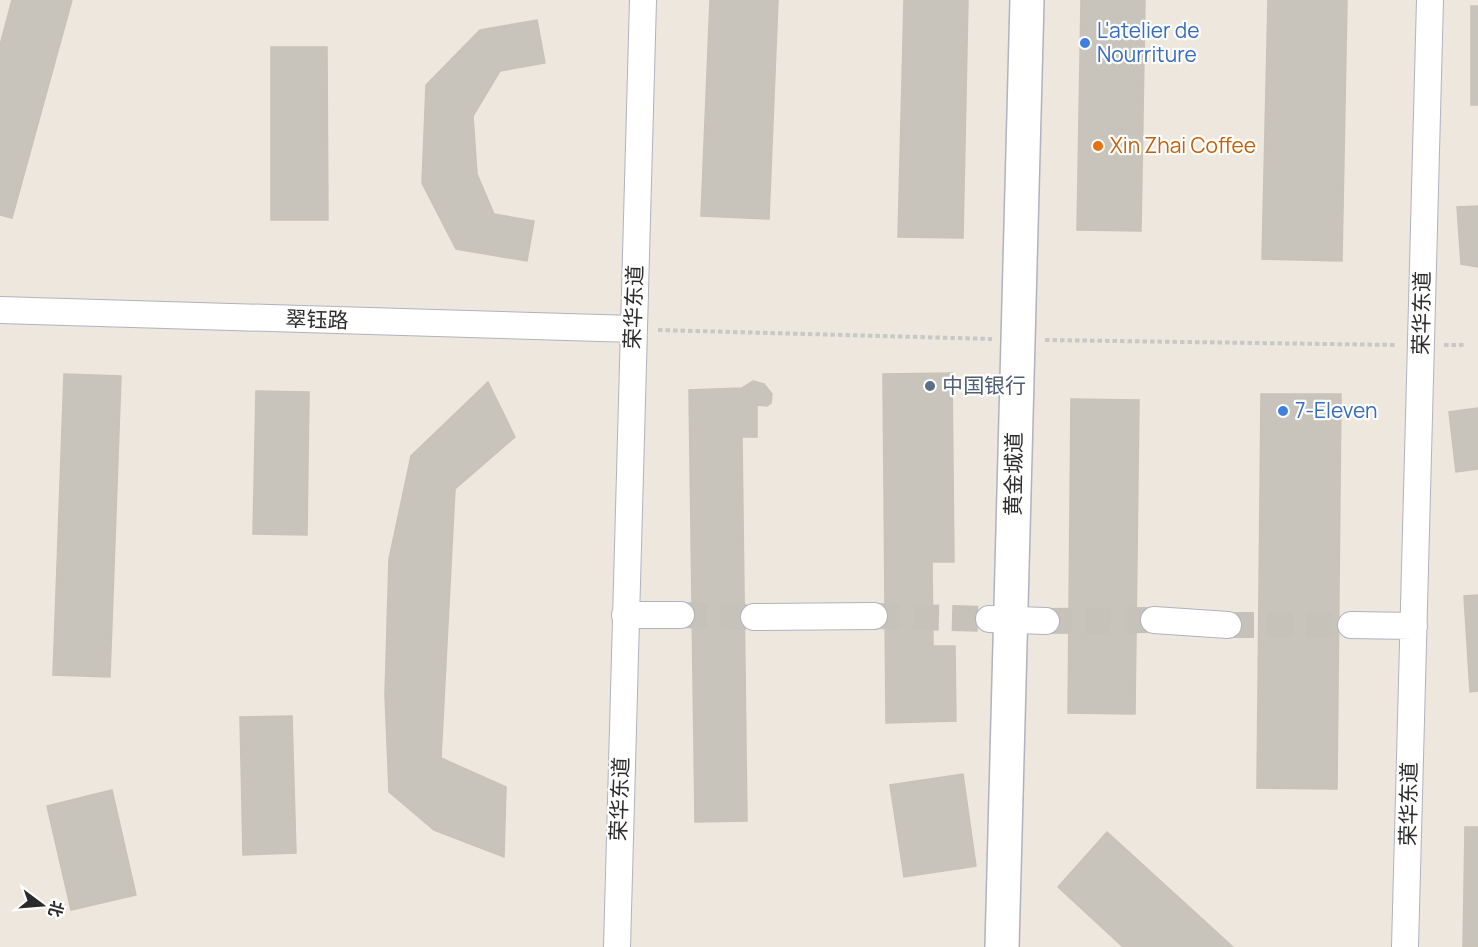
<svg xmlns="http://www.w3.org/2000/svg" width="1478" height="947" font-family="Manrope,'Noto Sans SC',sans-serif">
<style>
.building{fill:#c8c4bc;stroke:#c8c3b6;stroke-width:1.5}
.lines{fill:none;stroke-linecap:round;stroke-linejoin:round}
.street-tunnel{stroke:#c6c1b9;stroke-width:26;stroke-dasharray:26 13;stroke-linecap:butt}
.street-casing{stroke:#b1b2bf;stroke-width:28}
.secondary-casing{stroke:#b1b2bf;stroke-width:36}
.path{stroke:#c8c8c8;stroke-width:4;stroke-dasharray:4.5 3;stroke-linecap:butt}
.street{stroke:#fff;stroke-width:26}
.secondary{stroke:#fff;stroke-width:33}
.shop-dot{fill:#3f7fe0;stroke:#fff;stroke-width:2}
.food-dot{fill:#e8710a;stroke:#fff;stroke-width:2}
.service-dot{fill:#5c6f8a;stroke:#fff;stroke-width:2}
.labels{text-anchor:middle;stroke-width:4.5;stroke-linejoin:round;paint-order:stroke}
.shop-label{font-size:21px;fill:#366cbe;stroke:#fff;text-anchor:start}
.food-label{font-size:21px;fill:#c56008;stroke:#fff;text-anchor:start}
.street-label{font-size:21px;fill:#2b2b2b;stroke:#fff}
.service-label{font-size:21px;fill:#4e5e75;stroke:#fff;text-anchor:start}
</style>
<rect width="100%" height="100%" fill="#ede7dd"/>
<path class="building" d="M12,0H72L12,218L0,215V45Z
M710,0H778L769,219L701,216Z
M904,0H968L963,238L898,237Z
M1081,0H1145L1141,231L1077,230Z
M1268,0H1347L1342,261L1262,259Z
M1471,6H1478V105H1471Z
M537,20L545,63L500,71L473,116L477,174L494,214L534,221L527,261L456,249L422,183L426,85L480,30Z
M271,47H327L328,220H271Z
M1478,206V267L1461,264L1457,207Z
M952,373L954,562H932L933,646H955L956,721L886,723L883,374Z
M64,374L121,376L110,677L53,675Z
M753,381L764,384L772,394L771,403L767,406L757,405V437H742L747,821L695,822L689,390L742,388Z
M488,382L515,437L455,489L441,758L506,787L504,857L434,830L389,792L385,695L389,559L411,456Z
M256,391L309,392L307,535L253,534Z
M1261,394H1341L1337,789L1257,788Z
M1071,399L1139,400L1135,714L1068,713Z
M1478,408V469L1456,472L1449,412Z
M1478,595V691L1470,692L1464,596Z
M292,716L296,853L243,855L240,717Z
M963,774L976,866L904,877L890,785Z
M112,790L136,895L71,910L47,806Z
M1465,827H1478V947H1463Z
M1107,832L1233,947H1123L1058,887Z"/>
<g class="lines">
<path class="street-tunnel" d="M681,615L754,617
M874,616L989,619
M1046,621L1154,620
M1228,625H1351"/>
<defs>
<path id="street" d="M0,310L634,329
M625,615H681
M754,617L874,616
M989,619L1046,621
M1154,620L1228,625
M1351,625L1414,626
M617,947L643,0
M1405,947L1430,0"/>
<path id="secondary" d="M1002,947L1027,0"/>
</defs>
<use href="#street" class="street-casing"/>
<use href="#secondary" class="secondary-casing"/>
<path class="path" d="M658,330L992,339
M1045,340L1397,345
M1444,345H1464"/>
<use href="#street" class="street"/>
<use href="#secondary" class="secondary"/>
</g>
<g class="shop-dot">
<circle cx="1085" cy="43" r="6"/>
<circle cx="1283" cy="411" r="6"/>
</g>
<circle class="food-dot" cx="1098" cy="146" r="6"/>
<circle class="service-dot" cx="930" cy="386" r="6"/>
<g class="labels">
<g class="shop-label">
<text x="1097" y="38">L'atelier de<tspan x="1097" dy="24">Nourriture</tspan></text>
<text x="1295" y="418">7-Eleven</text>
</g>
<g class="food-label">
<text x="1110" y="153">Xin Zhai Coffee</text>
</g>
<g class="street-label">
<text transform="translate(634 307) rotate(-88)" y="7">荣华东道</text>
<text transform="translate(1422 313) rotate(-89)" y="7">荣华东道</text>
<text transform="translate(317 320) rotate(2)" y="7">翠钰路</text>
<text transform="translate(1014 474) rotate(-89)" y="7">黄金城道</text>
<text transform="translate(620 799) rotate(-88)" y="7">荣华东道</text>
<text transform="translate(1409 804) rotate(-89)" y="7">荣华东道</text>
</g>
<g class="service-label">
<text x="942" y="393">中国银行</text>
</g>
</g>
<g transform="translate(42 905) rotate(106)" stroke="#ffffff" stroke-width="4.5" paint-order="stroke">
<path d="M0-4.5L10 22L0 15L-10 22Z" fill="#2b2b2b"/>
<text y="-9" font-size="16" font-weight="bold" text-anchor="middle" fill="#2b2b2b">北</text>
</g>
</svg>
